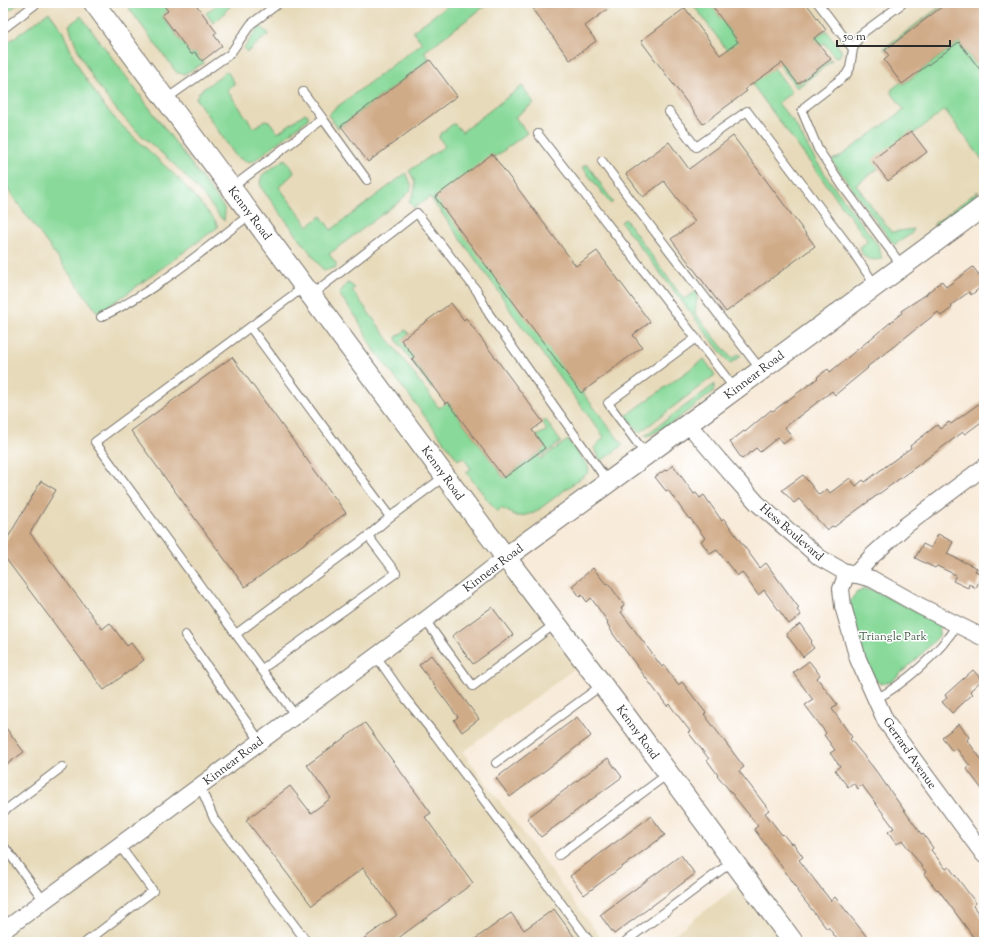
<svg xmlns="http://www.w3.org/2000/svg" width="987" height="945" font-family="'Sorts Mill Goudy',serif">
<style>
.built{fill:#e7daba}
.green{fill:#88d99a;stroke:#5a8262}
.building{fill:#d0ab88}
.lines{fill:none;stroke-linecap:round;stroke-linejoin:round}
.service-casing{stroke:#736e68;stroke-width:10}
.minor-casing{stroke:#736e68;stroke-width:18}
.tertiary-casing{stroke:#736e68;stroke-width:22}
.service{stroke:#fff;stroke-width:8}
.minor{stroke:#fff;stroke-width:16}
.tertiary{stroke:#fff;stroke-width:20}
.labels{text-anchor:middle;stroke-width:3;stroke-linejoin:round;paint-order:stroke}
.street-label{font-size:12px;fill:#2b2b2b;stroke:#fff}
.park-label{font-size:12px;fill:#475f4c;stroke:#fff}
</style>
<rect width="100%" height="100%" fill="#fff"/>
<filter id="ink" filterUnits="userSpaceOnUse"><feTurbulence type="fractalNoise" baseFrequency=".025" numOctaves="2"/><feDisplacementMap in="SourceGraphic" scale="8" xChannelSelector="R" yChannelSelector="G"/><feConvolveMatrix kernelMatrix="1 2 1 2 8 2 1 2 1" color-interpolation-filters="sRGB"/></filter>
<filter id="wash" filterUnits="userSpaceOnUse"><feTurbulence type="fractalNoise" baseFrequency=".012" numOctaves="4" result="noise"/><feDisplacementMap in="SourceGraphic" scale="16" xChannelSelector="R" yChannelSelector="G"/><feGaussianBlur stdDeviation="0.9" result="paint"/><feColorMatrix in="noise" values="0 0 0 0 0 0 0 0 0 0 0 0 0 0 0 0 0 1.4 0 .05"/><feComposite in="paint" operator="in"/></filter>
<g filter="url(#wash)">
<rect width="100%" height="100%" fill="#f8ebda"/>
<path class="built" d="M3,3H984V203L503,557L582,663L463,752L604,942H3Z
M745,881L790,942H663Z"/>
<path class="green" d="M3,3H19L3,15Z
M125,3H162L168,11L162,16L191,54L195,52L204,63L184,74L177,73Z
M219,3H228L231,6L226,10L224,14L213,23L206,13Z
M451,3H489L424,52L430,60L338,128L328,115L333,110L422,43L413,31Z
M692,3H710L738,42L774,68L792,92L778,103L795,124L813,156L834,187L878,245L882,259C870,261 863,260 860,247L868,241Z
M945,3H947L885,50L884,48Z
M49,12L62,30L73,56L82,73L105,107L118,122L180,180L215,220L218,227L125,295L98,313L3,183V133L5,131L3,128V46Z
M81,16L224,208L225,212L224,221C217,214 211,205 204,197C197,188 188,179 180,170C168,158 154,147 141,135C108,104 82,69 69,25Z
M261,27L269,34L247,52L244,48L258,28Z
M826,30L841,50V53L840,56L835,57L824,43L820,45L815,38Z
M959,42L984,75V162L945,110L913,134L911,131L879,168L856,185L891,232L914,229L911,234L894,245L832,161L833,159L838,158L904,110L891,92L892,89L901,82L903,84Z
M831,59L832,61L797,88L779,64L782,62L798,84Z
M227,71L234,82V84L227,90L254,128L265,120L269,121L278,133L305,113L308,115V119L254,161C247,163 241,160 235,155L196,99L199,92Z
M522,86L534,103L515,117L527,133L495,157L492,154L582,392L623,445L601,461L594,448L604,437L512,313L499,292L430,197L414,208L409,201C417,190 417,182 409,171L445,146L439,138L440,134L453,124L456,125L462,132Z
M285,159L294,171L293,174L279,187L308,226L321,216L331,230L406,173L411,184V190L400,201L329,254L336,263V267L324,271L262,189L260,182L262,175Z
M587,164L613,202L611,204L582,167Z
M978,191L977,197L941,225H933Z
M625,219L683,298H686L697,291L698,292L695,313L732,359L738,354L741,356L730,364L621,222Z
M347,283L350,284L355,288L352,290L439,408L448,402L504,478L537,454L541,459L568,440L588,466L589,472L534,513L522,516H517L501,508L497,512L466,472L471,469L463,457L458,460L372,347L357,318L339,294Z
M406,330L409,334L402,340L414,357L412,359L433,387L431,388L397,341L396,337Z
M704,359L715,375L639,433L626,416Z
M715,384L713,392C696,404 663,433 643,437Z
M545,419L561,442L542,456L539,452L545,447L537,436L547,430L542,423Z
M864,589L872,590L936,620L940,626L939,636L919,657L891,682L881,684C878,682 875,680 874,678C863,660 852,622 850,601L856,593Z"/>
<g id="blocks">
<path class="building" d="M162,3H195L217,33L214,35L222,46L202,61L195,52L191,54L162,15L168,11Z
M543,3H616L585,26L596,41L570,60L533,10Z
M710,3H806L826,30L814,38L831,59L798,84L782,63L745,89L747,91L703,124L641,41L685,8L720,55L738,42Z
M947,3H977L984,13V75L959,42L902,84L884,60L889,56L885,50Z
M430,60L457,96L368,162L341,126Z
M911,131L927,152L888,181L872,160Z
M733,136L815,246L726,312L671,239L695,222L664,181L643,197L626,174L669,142L689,169Z
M492,154L576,266L597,251L650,322L633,335L642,347L581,393L435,197Z
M973,267L979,275L984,272V285L971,295L969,292L951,305L952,308L941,316L938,312L867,367L868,368L835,395L832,391L785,427L792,437L783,444L778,437L760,452L756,448L742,459L730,442L744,431L745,432L771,410L773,411L818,378L817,377L828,369L830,372L902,313L901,311L927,294V293L942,281L946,287Z
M451,303L464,320L466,318L543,422L532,430L545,448L504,478L448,402L446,404L412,359L414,357L401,340Z
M232,357L346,513L245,587L131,431Z
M984,400V420L965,434L963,432L834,527L832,526L827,530L799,499L794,503L782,490L803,475L819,495L827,489L830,493L850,478L856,486L863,480L865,482L890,463L911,448L910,446L937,425L940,429L949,422L951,424Z
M673,465L694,494L696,493L700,498L704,495L722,521L724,519L760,568L766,563L799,608L797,610L801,615L789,624L764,590L758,595L742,572L737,576L717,550L710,554L701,541L705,538L690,518L689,519L668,490L666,491L655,477L665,470L666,471Z
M41,481L56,490L30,533L102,629L110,623L127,646L131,643L144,660L104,690L3,555V546Z
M938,534L953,542L947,554L977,568L975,571L982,574L976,588L969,584L968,588L953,581L956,575L937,566L935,568L915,558L923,544L931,548Z
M593,568L606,584L608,583L624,605L621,608L623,611L621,612L662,667L664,665L678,685L682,682L706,713L704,714L744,767L739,771L769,810L765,813L782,835L783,834L791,844L793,843L803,857L799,860L831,901L835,897L871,942H839L828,927L827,929L797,891L798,889L754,829L758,826L717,775H718L707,760L709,759L688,732L690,731L669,704L667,706L613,634L607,623L608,622L591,598L587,602L582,595L580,597L572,586Z
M492,607L513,635L473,664L452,636Z
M800,624L812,641L810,643L814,648L803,657L786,634Z
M431,655L479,719L462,732L454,720L458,717L419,665Z
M809,661L820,675L817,678L837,704L832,709L852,737L850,739L873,767L922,835L923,834L933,848L931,850L946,869L949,867L976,903L973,906L984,921V942H977L938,889L937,890L924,874L926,872L902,840L897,844L888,832L894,828L862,785L858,789L853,783L848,787L835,770L840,766L830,753L835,750L824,735L826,733L805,705L813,700L793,673Z
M973,670L982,680L970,691L973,694L952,713L942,702L947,698L945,695Z
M577,717L591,736L510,797L496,778Z
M365,723L431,813L425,817L473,883L393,942H359L397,915L363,868L312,906L246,820L290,786L311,813L331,798L307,765Z
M3,724L24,752L3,767Z
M959,724L969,737L967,740L984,763V792L967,769L970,766L956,748L952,751L942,737Z
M608,758L622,777L541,837L527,818Z
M651,816L665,835L584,895L570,876Z
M681,855L695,874L614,934L600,915Z
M554,909L578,942H471L511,913L524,930Z"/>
</g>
</g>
<g filter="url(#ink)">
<use href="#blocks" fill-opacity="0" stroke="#736e68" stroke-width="1"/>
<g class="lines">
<defs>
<path id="service" d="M818,3L853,49
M3,29L37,3
M166,99L230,54L251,24L279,3
M669,112L696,147L747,111L851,249L875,285
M323,119L367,180
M538,134L735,389
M602,161L642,215L761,370
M231,188L323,119L303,92
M902,266L842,185L818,149L802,111L807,105L846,75L850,68L853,49L860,35L903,3
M311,295L417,213L477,291L489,314L608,482
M101,317C156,291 202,251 251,214
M250,327L390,517
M646,455L608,403L696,338
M425,620L473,686L556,623
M236,634L368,536L390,517L445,476
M185,635L260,741
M376,656L406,699L436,736L590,942
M262,669L396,573L368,536
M876,699C904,684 941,652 957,624
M295,715L95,442L304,287
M496,763L602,685
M200,786L214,819L307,942
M3,812L62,767
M3,845L44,901
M559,855L669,773
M626,941L733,861
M86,942L153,891L119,845"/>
<path id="minor" d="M688,424L718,459L757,503L820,558L843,571L872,579L920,606L984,638
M847,573L841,589L843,606L858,659L886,722L984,855
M855,575L872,556L905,526L984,467
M3,931L425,620L505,558"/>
<path id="tertiary" d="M94,3L485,530L626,716L793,942
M505,558L688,424L984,206"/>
</defs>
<use href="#service" class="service-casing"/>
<use href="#minor" class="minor-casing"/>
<use href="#tertiary" class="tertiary-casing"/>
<use href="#service" class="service"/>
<use href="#minor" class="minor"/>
<use href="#tertiary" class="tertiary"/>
</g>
</g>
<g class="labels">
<g class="street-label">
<text transform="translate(250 213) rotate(53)" y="4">Kenny Road</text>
<text transform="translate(754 375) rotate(-37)" y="4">Kinnear Road</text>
<text transform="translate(443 473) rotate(54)" y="4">Kenny Road</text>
<text transform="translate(792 532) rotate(41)" y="4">Hess Boulevard</text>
<text transform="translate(493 568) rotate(-37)" y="4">Kinnear Road</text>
<text transform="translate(638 732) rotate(54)" y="4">Kenny Road</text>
<text transform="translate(910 753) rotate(55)" y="4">Gerrard Avenue</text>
<text transform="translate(233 761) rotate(-37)" y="4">Kinnear Road</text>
</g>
<g class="park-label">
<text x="893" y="640">Triangle Park</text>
</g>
</g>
<rect width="987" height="945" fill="none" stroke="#fff" stroke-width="16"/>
<path d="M837 40v6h113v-6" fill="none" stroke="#2b2b2b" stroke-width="2"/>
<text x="843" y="40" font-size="12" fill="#2b2b2b" stroke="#ffffff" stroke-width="3" paint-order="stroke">50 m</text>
</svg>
